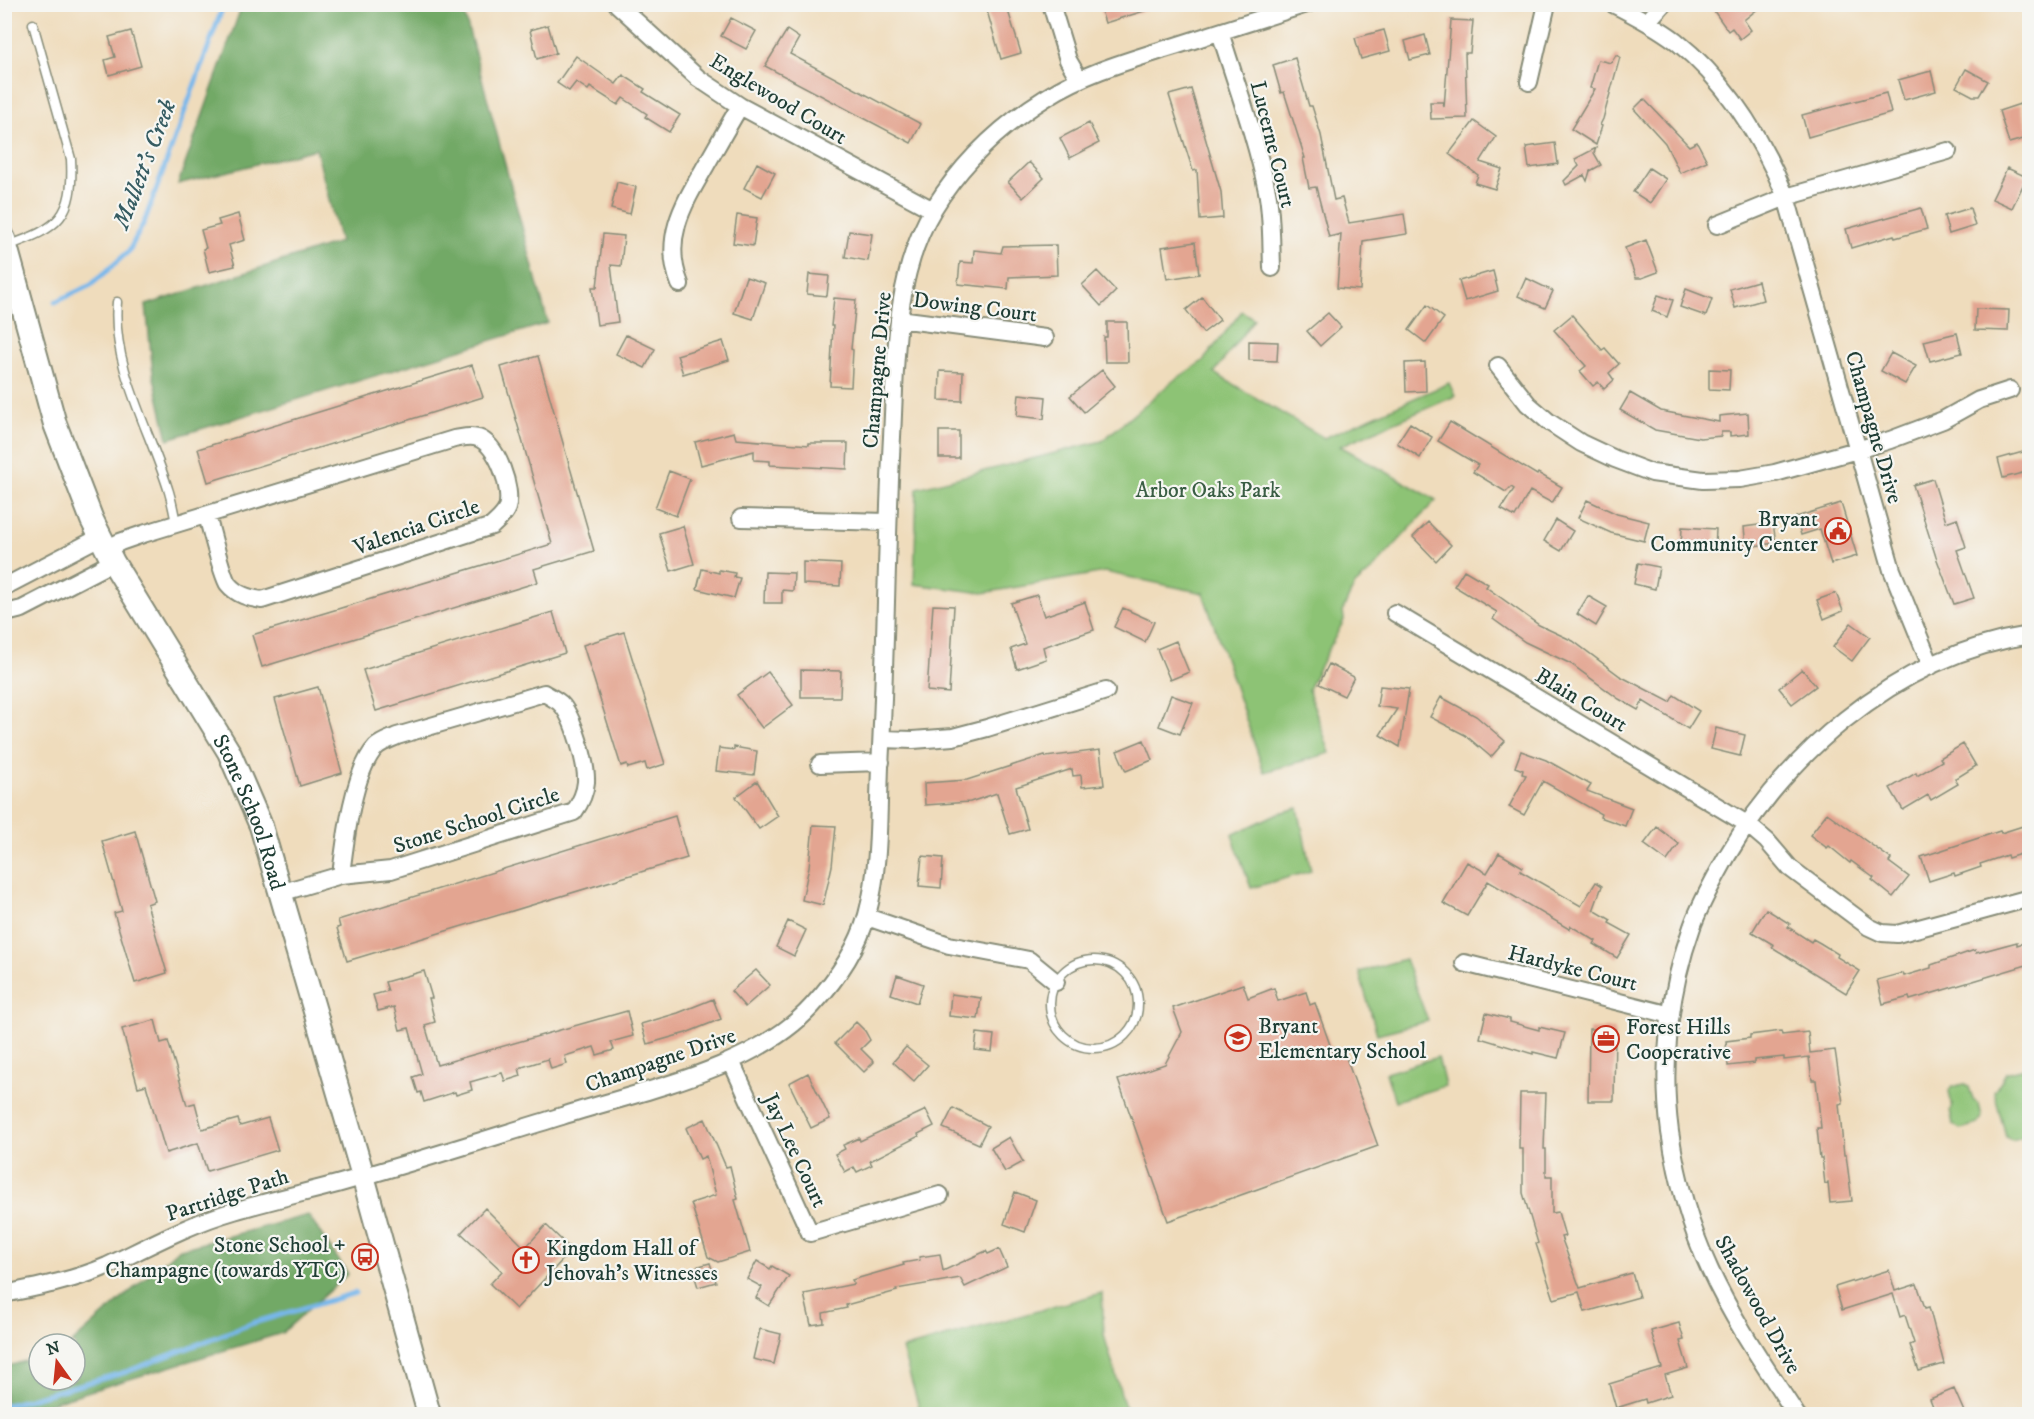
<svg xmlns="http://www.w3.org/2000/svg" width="2034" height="1419" font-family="'IM FELL DW Pica',serif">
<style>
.green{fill:#8dc375;stroke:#568054;stroke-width:1.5}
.forest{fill:#72a966;stroke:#48734d;stroke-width:1.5}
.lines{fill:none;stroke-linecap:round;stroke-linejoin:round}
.stream{stroke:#77b7eb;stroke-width:5}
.building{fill:#e3a591}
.service-casing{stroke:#878c78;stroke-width:11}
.minor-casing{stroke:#878c78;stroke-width:20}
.secondary-casing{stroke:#878c78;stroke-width:26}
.service{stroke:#fff;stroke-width:8}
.minor{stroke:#fff;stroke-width:16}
.secondary{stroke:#fff;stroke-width:22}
.labels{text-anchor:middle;stroke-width:4.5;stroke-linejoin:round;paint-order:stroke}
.street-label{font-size:22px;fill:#1f3d34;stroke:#f6f6f2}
.park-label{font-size:22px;fill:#3a5e44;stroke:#f6f6f2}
.poi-label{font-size:22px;fill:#1f3d34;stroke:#f6f6f2;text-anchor:start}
.water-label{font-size:24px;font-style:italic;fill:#355c62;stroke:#f6f6f2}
</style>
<rect width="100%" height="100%" fill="#f6f6f2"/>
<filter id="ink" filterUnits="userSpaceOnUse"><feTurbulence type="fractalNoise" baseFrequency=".0167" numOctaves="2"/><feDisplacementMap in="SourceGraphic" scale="12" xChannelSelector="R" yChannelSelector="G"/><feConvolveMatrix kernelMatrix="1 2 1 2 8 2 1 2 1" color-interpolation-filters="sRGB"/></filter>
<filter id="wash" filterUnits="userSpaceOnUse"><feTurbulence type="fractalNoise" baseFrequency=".008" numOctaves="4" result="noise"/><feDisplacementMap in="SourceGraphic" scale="24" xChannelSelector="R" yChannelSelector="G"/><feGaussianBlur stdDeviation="1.35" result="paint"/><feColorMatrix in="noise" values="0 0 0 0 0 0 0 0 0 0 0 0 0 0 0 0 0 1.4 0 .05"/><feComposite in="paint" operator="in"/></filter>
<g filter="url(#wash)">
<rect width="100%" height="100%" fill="#efdcbc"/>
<path class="green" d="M1242,311L1254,319L1214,373L1324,438L1449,383L1455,396L1340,446L1436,500L1371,571L1354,586L1343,610L1344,620L1308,689L1330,753L1264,772L1203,593L1105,572L983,593L914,584L917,488L1102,441L1173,381L1203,361Z
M1298,808L1311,871L1251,888L1232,835L1276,814Z
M1405,959L1428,1021L1377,1034L1359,972Z
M1438,1057L1445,1086L1395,1101L1386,1073Z
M2029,1067V1135L2012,1140L2006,1136L1994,1092L2006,1073Z
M1964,1084L1969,1087L1973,1100L1979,1104L1982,1117L1978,1124L1960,1129L1953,1124L1950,1110L1952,1106L1949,1091L1951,1087Z
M1102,1293L1104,1335L1127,1414H921L902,1349Z"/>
<path class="forest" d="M242,5H462L548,323L168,439L153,374L146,305L340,242L316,149L178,184Z
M308,1215L348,1274L282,1333L14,1414H5V1367L39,1357V1380H75V1344H71L177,1250Z"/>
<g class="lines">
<path class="stream" d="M55,302L91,285L129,251L145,220L224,4
M4,1406L126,1372L253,1323L355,1293"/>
</g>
<g id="blocks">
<path class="building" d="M985,4H1006L1021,53L1001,59Z
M1099,4H1153L1154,8L1105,23Z
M1709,4H1764L1744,20L1751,30L1740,39L1732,28L1728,31Z
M731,18L756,31L746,49L721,36Z
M1451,20L1473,21L1470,53H1465L1467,118L1431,119L1430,102H1443L1444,107Z
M548,25L556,53L537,59L530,30Z
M787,30L799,38L790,54L921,124L911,143L765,66Z
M1384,30L1390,51L1361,59L1355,38Z
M131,31L141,66L109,75L105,60L115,57L109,37Z
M1425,35L1430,55L1410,60L1405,41Z
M1616,55L1620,57L1603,119L1600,125L1602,126L1596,145L1571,129L1595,89L1590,88L1598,60L1611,63Z
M576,56L616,84L623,75L645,89L643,92L680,115L669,132L645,117L647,114L623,98L618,105L590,87L588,90L576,82L569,91L557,83Z
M1295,58L1309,106H1312L1321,135L1334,200L1342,198L1349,223L1404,214L1407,234L1363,241L1360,290L1337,288L1341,234L1329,237L1316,187L1309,188L1303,158H1305L1284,92L1281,93L1273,65Z
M1966,69L1988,81L1979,96H1973L1956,87Z
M1931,71L1936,91L1904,100L1898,80Z
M1191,89L1221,192L1223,218L1200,220L1197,170L1193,171L1169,95Z
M1886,93L1891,113L1808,137L1802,115Z
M1644,99L1689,146L1697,142L1707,161L1680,173L1665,143L1634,109Z
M2020,104L2030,137L2009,143L1999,111Z
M1474,121L1496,137L1480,162L1502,169L1495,189L1475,183L1478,175L1449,154Z
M1089,123L1099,143L1070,158L1060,138Z
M1555,143L1558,164L1529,168L1526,147Z
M1596,148L1594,153L1601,165L1590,171L1587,181L1584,175L1566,185L1564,181L1579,166L1575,159Z
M1029,162L1044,178L1023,198L1008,182Z
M757,163L775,173L762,197L744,188Z
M1649,168L1666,179L1650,203L1633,192Z
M2007,168L2027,177L2012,208L1992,199Z
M617,182L636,187L630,214L611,209Z
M1921,208L1927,229L1895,238L1894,235L1851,248L1846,229Z
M1970,208L1975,226L1949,234L1944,216Z
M238,214L245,240L229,245L235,266L209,272L203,249L206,248L201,230L220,225L218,220Z
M737,215L757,218L753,246L733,243Z
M849,231L872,234L868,261L845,257Z
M603,234L624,236L621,266L611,265L618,322L597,325L592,287H597Z
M1646,240L1658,272L1642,278H1636L1625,248Z
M1195,242L1199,274L1167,279L1162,247Z
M1056,245L1057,275L1009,277L1008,289L958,284L960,262L973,263L974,250L1001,253L1003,246Z
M1097,271L1116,291L1101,306L1082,285Z
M1493,271L1498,291L1465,301L1459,281Z
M809,274L829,276L827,296L807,294Z
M746,277L765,283L753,319L734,313Z
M1526,278L1553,291L1545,308L1518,296Z
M1758,281L1763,300L1735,308L1730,289Z
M1686,289L1712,299L1706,316L1680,307Z
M1658,295L1673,300L1667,317L1652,311Z
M1202,297L1220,320L1203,333L1186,310Z
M834,298L856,300L851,349L853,350L851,387L830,386L833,326H831Z
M1427,305L1444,318L1426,343L1409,330Z
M1976,309L2009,310L2008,331L1975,330Z
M1328,313L1341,327L1320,346L1307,331Z
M1572,315L1602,350L1605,348L1619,364L1609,373L1614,380L1604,389L1598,382L1593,386L1580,371L1586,366L1554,330Z
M1107,322H1127L1128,362H1105L1104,337H1107Z
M1957,333L1962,353L1930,361L1924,341Z
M626,335L655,349L645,368L616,354Z
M723,341L729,360L683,374L677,355Z
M1249,341L1278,342L1277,361L1249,360Z
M1891,353L1916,366L1905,384L1881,371Z
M538,356L594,551L534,569L538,582L262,667L252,635L552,544L501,367Z
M1425,362L1426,391L1406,392L1405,363Z
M472,365L483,397L208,482L198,449Z
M1709,369L1730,370L1729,390L1709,389Z
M1102,370L1115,386L1084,412L1070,396Z
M940,371L963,372L962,401L939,400Z
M1630,393L1661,411L1719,422V416L1748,413L1749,434L1730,436V432H1721V436L1700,438L1655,430L1620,410Z
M1019,394L1046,397L1044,419L1017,416Z
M1450,422L1537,475L1538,473L1562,487L1552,503L1530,491L1515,517L1501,509L1514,489L1511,487L1506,492L1473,472L1478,465L1438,441Z
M1410,423L1432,437L1420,458L1397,443Z
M939,431H959V458H939Z
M734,432L736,439L809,445V443H848L847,469L770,465V461L754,460V451L701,465L695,442Z
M2030,450V471L2003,478L1998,459Z
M669,471L690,479L676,516L655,508Z
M1933,479L1946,522L1957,518L1966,547L1957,550L1974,598L1954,604L1936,557L1913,485Z
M1587,500L1617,514L1649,522L1644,541L1611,533L1578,518Z
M1841,503L1857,556L1831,564L1820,529L1801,535L1796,517Z
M1556,520L1573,531L1561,551L1544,541Z
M1428,522L1451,545L1436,561L1413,537Z
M1773,523L1776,543L1746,547L1744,527Z
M683,526L694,564L671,571L659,533Z
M1682,527L1716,529L1715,550L1681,548Z
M803,562L841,564L840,586L803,584Z
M1638,563L1659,567L1655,589L1634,584Z
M702,569L719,573V570L735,573L734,577L740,578L734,598L697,589Z
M1464,570L1488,584L1486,587L1539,625L1573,641L1620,676L1670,702L1674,695L1699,711L1688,729L1643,701L1638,710L1619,699L1571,664L1525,642L1493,619L1497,612L1454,586Z
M765,572L794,573L793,591L782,590V603H764Z
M1836,593L1843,611L1824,619L1817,600Z
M1037,595L1044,616L1085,602L1094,630L1043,647L1046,659L1017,669L1011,649L1025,644L1011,603Z
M1588,596L1607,607L1596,626L1577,614Z
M933,605L954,606L949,693L927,691Z
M1123,608L1154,622L1145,642L1114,627Z
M553,612L565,653L376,711L363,670Z
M1851,623L1870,637L1852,661L1833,647Z
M624,632L665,764L647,770L645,763L628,768L627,764L621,766L583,645Z
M1176,641L1189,672L1170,680L1157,649Z
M1329,664L1354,677L1344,696L1319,684Z
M1802,669L1816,686L1792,704L1779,688Z
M801,670L841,671L840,697H801Z
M768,672L793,705L762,728L737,695Z
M1380,686L1409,689L1400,747L1380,735L1397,709L1377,706Z
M318,687L342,773L300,786L275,699Z
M1171,695L1193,703L1180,734L1159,726Z
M1441,697L1476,716L1505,741L1491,757L1465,735L1430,717Z
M1716,728L1745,735L1740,756L1711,749Z
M1144,740L1152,760L1126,771L1117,751Z
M1963,744L1976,766L1955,779L1958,784L1931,800L1928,795L1903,810L1890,788L1916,773L1917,776L1942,761L1940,758Z
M734,747L757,751L754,775L716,771L719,748L734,750Z
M1100,750L1104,785L1082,787L1081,775L1073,776L1072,769L1016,787L1028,829L1010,834L997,793L970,802L925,805L924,783L967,780L1045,755L1046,757Z
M1521,751L1546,760L1591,785L1587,791L1632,808L1625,826L1600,817L1601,814L1543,781L1524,815L1509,807L1526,775L1522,774L1523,770L1515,767Z
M757,781L778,816L759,829L736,797Z
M1827,813L1891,859L1889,862L1909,877L1893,897L1872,880L1874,878L1851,861L1850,863L1829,846L1827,848L1810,835Z
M675,816L687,858L347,961L337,928L340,927L338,920Z
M813,825L836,826L832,866L823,905L802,900L809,867Z
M2026,825L2030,835V851L2008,858L2007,855L1980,864L1981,867L1955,876L1954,873L1929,881L1921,857L2000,831L2001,833Z
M1657,827L1679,844L1667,861L1644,844Z
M135,831L155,901L147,904L167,973L135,983L114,913L122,911L102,841Z
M1499,853L1523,867L1520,871L1581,906L1596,882L1602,886L1593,911L1594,910L1611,920L1609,923L1631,935L1617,958L1594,944L1596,941L1571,926L1569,929L1488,881L1467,916L1443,903L1467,862L1487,873Z
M922,856L943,858L941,888L919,886Z
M1766,909L1790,924L1788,927L1811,942L1813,939L1820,943L1838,954L1837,957L1860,971L1846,993L1772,947L1774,945L1752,932Z
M788,921L806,930L794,956L776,947Z
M2030,941V964L1910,1000L1909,997L1883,1004L1877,980L1903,973L1904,976L1931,968V965L1975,950L1976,953L2017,942V945Z
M756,970L770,985L745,1007L731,991Z
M424,971L432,998H429L435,1022L425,1025L437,1065L627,1011L633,1036L611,1042L614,1050L597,1055L594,1047L565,1056L567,1064L551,1069L548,1059L519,1068L521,1076L505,1081L502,1073L470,1082L472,1090L456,1095L455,1092L424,1102L421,1092L418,1093L413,1077L422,1074L409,1028L400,1030L394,1007L378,1011L373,995L388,991L385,982Z
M897,975L923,984L917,1003L891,994Z
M1243,984L1248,998L1274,988L1278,1001L1306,992L1310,1005L1315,1003L1334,1056L1344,1052L1378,1146L1168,1221L1118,1080L1165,1064L1182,1032L1173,1008Z
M951,994L981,998L978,1019L949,1016Z
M713,999L721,1019L686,1033L647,1044L641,1024L678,1013Z
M1486,1013L1510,1019V1022L1539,1030V1027L1565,1033L1558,1058L1533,1052V1054L1480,1038Z
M155,1020L161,1043L168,1041L187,1105L195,1103L202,1129L238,1119L240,1126L268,1118L278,1150L207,1171L198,1143L166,1153L146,1085L138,1087L122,1029Z
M856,1022L865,1031L870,1040L861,1049L874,1062L864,1072L835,1043Z
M1589,1029H1615L1614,1101H1588Z
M1781,1031L1782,1035L1808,1032L1810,1053L1835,1050L1843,1103L1839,1104L1844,1155H1846L1852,1201L1830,1203L1828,1183L1825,1184L1822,1158H1820L1817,1128H1821L1816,1080H1812L1809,1057L1784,1060V1057L1754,1060V1063L1728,1066L1726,1041L1750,1038V1035Z
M977,1033L994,1035L992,1052L975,1050Z
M906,1047L928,1065L914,1081L893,1062Z
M808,1073L830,1119L811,1128L789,1083Z
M1520,1093H1546L1544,1149H1546V1176H1552V1213L1558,1212L1565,1236L1561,1237L1580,1288L1632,1273L1639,1297L1585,1312L1579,1292L1554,1299L1536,1244L1538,1243L1523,1193V1149H1519Z
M953,1108L988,1126L979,1144L943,1128Z
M926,1110L934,1126L918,1134L919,1136L870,1161L872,1165L857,1172L854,1167L845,1172L835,1154L845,1149L843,1145L859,1138L860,1141Z
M705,1119L726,1167L730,1166L738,1199L735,1200L750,1252L718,1262L708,1257L691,1203L716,1195L706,1156L700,1159L686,1128Z
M1009,1137L1023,1162L1005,1172L991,1148Z
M1015,1192L1036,1200L1025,1232L1004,1224Z
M485,1208L525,1248L546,1225L572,1250L516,1309L490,1284L502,1271L461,1233Z
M999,1249L1007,1267L965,1287L960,1278L896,1289L897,1291L846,1305L847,1308L823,1313L824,1323L811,1325L804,1294L854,1284L852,1280L904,1265L903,1263L920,1260L919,1257L940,1254L943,1271L986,1251L988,1254Z
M757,1261L770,1269L772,1266L789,1276L769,1306L756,1298L762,1287L747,1279Z
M710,1263L716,1282L698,1287L692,1268Z
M1889,1270L1895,1291L1917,1284L1925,1308L1929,1307L1944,1364L1919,1371L1910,1345L1914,1343L1905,1315L1900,1317L1893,1294L1842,1310L1835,1287Z
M1679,1323L1684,1340L1680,1341L1688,1368L1665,1375L1671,1395L1646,1403L1645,1399L1616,1408L1609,1384L1662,1368L1651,1331Z
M760,1329L781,1334L774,1364L753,1359Z
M1954,1389L1965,1414H1936L1930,1399Z"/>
</g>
</g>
<g filter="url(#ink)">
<use href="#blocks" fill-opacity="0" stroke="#878c78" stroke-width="1.5"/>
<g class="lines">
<defs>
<path id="service" d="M7,246C59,228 74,217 71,159L33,24
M117,302C111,366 151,432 169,492C172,502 174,513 176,523
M1050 1004a44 44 0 1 1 88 0a44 44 0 1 1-88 0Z"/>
<path id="minor" d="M617,4L698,78L740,106L933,210
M1051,4L1068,60L1079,79
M1613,4C1635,15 1656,26 1676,41C1726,81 1762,139 1786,197L1892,570L1931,666
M1647,22L1663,4
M1220,32C1236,84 1256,137 1267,191C1272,216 1271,242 1272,268
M1529,82L1547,4
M1717,225L1786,197L1948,151
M680,284C662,239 683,205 705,167C717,146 728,126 740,106
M899,319L1045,338
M1498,366L1528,404L1549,422L1581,443L1615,459L1652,473L1703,480L1740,479L1775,473L1857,450L1890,440L1943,420L1979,400L2010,390
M741,518L887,522
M106,549L120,542L143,534L454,439C462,438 470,435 478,438C497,444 513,489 507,508C504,516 498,520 492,526L262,600C249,598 237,595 228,584C222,576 211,529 207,516
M4,587L100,537
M4,611L10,612L22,609L113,562
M1395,613L1747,824L1767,841L1790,868L1869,927L1882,933L1897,934L2030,898
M882,739L913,740L953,737L987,728L1106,691
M820,764L881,762
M280,893L341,875L391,870L574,812C581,802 585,794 586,782C587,764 573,715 560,703C555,699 549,696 544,693L397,736C391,739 381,742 376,747C353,771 345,842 341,875
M867,917L949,945L1029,960L1056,982
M1464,963L1671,1015
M731,1061L810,1233L940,1195
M4,1294C39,1287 75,1280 107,1266C149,1246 189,1224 234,1211C268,1201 303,1193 337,1184C412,1163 487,1139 562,1116C641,1091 755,1069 812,1006C835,981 858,948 867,915C880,868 878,816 880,767C886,657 886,547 892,437C896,361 893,275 934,208C962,163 1002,125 1047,97C1086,72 1131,60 1175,46C1219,32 1263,18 1307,4
M1796,1414C1766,1368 1733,1320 1710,1270C1690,1227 1677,1179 1670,1132C1661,1065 1669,991 1692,927C1698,910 1707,893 1715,878C1776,760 1895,655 2030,635"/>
<g id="secondary">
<path id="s1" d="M4,239L55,424L92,520L113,562L229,752L261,826L363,1176L429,1414"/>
</g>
</defs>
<use href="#service" class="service-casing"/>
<use href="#minor" class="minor-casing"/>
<use href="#secondary" class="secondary-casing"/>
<use href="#service" class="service"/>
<use href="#minor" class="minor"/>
<use href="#secondary" class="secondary"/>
</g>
</g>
<defs>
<symbol id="civic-ring" viewBox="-11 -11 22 22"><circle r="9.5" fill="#f6f6f2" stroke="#c8321e" stroke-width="1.5"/><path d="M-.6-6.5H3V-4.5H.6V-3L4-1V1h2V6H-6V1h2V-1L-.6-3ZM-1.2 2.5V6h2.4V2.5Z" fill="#c8321e"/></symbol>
<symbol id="school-ring" viewBox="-11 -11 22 22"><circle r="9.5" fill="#f6f6f2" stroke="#c8321e" stroke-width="1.5"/><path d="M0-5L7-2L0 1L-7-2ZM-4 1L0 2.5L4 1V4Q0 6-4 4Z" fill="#c8321e"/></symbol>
<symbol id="office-ring" viewBox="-11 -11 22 22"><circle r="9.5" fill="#f6f6f2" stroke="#c8321e" stroke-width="1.5"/><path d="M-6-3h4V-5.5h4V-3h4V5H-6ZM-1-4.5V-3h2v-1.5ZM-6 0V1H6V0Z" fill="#c8321e"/></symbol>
<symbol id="bus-ring" viewBox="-11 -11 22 22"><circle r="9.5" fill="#f6f6f2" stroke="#c8321e" stroke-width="1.5"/><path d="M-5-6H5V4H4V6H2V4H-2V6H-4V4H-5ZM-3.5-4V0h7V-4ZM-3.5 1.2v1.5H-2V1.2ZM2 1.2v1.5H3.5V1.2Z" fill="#c8321e"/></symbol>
<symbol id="church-ring" viewBox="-11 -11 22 22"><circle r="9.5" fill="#f6f6f2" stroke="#c8321e" stroke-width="1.5"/><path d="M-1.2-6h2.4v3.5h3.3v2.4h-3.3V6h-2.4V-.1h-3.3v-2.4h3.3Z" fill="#c8321e"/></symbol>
</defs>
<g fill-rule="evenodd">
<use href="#civic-ring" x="1823" y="516" width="30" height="30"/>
<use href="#school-ring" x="1223" y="1023" width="30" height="30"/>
<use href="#office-ring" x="1591" y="1024" width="30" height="30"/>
<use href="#bus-ring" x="350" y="1242" width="30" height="30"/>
<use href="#church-ring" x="511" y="1245" width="30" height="30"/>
</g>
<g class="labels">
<g class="street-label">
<text transform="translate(779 98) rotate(31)" y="8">Englewood Court</text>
<text transform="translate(1274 144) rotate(76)" y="8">Lucerne Court</text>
<text transform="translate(975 306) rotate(7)" y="8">Dowing Court</text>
<text transform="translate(876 370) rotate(-85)" y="8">Champagne Drive</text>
<text transform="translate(1875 427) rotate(74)" y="8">Champagne Drive</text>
<text transform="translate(416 526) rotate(-19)" y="8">Valencia Circle</text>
<text transform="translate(1582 699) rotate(31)" y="8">Blain Court</text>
<text dy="8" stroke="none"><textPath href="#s1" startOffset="628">Stone School Road</textPath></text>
<text transform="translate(476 819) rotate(-18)" y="8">Stone School Circle</text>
<text transform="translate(1573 967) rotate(14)" y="8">Hardyke Court</text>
<text transform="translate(660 1059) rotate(-19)" y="8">Champagne Drive</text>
<text transform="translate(796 1150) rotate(65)" y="8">Jay Lee Court</text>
<text transform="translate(227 1194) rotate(-18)" y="8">Partridge Path</text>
<text transform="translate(1759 1304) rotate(61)" y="8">Shadowood Drive</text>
</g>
<g class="park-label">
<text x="1208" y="497">Arbor Oaks Park</text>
</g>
<g class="poi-label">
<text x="1818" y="526" text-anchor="end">Bryant<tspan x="1818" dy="25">Community Center</tspan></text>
<text x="1258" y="1033">Bryant<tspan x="1258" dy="25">Elementary School</tspan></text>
<text x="1626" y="1034">Forest Hills<tspan x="1626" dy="25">Cooperative</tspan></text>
<text x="346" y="1252" text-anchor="end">Stone School +<tspan x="346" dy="25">Champagne (towards YTC)</tspan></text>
<text x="546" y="1255">Kingdom Hall of<tspan x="546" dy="25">Jehovah's Witnesses</tspan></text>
</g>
<g class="water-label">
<text transform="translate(144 164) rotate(-69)" y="8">Mallett's Creek</text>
</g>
</g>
<rect width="2034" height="1419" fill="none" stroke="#f6f6f2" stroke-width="24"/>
<g transform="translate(57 1362) rotate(345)"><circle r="28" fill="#f6f6f2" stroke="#a0aca6" stroke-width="1.5"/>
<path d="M0-4.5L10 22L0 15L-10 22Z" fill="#c8321e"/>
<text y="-9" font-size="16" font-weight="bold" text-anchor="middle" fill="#1f3d34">N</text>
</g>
</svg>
